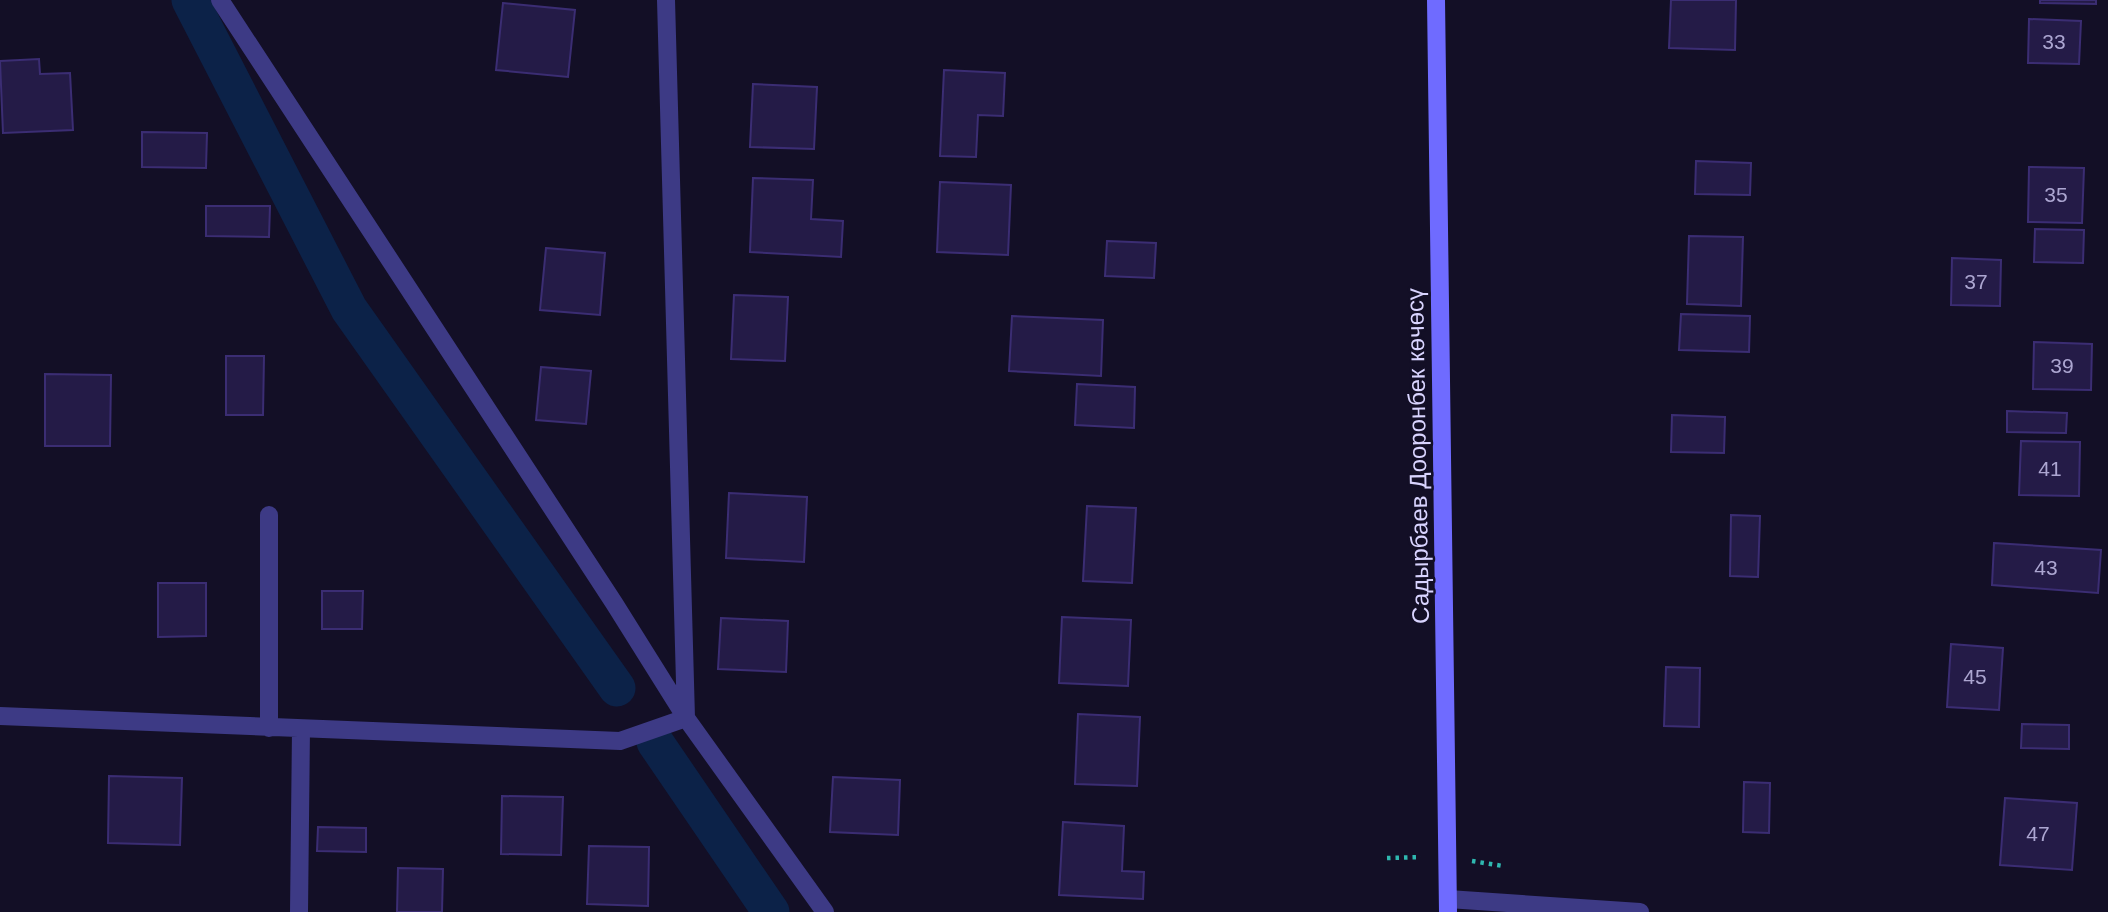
<svg xmlns="http://www.w3.org/2000/svg" width="2108" height="912" font-family="Arial,sans-serif">
<style>
.lines{fill:none;stroke-linecap:round;stroke-linejoin:round}
.canal{stroke:#0c2248;stroke-width:37}
.building{fill:#241b47;stroke:#3b2d73;stroke-width:2}
.path{stroke:#2fb8b0;stroke-width:4.5;stroke-dasharray:3.5 5;stroke-linecap:butt}
.street{stroke:#3d3a85;stroke-width:18}
.secondary{stroke:#6f6bff;stroke-width:18}
.labels{text-anchor:middle;stroke-width:5;stroke-linejoin:round;paint-order:stroke}
.number-label{font-size:21px;fill:#aca6d1}
.street-label{font-size:24px;fill:#d9d4ff;stroke:#130f26}
</style>
<rect width="100%" height="100%" fill="#130f26"/>
<g class="lines">
<path class="canal" d="M190,0L349,309L617,688
M655,742L771,912"/>
</g>
<path class="building" d="M1671,0H1736L1735,50L1669,48Z
M2040,0H2096V4L2040,3Z
M503,3L575,10L568,77L496,70Z
M2029,19L2081,21L2079,64L2028,63Z
M39,59L40,74L70,73L73,130L3,133L0,61Z
M944,70L1005,73L1003,116L978,115L976,157L940,156Z
M753,84L817,87L814,149L750,147Z
M142,132L207,133L206,168L142,167Z
M1696,161L1751,163L1750,195L1695,194Z
M2029,167L2084,168L2082,223L2028,222Z
M753,178L813,180L811,219L843,221L841,257L750,252Z
M940,182L1011,185L1008,255L937,252Z
M206,206H270L269,237L206,236Z
M2035,229L2084,230L2083,263L2034,262Z
M1689,236L1743,237L1741,306L1687,304Z
M1107,241L1156,243L1154,278L1105,276Z
M546,248L605,253L600,315L540,310Z
M1952,258L2001,260L2000,306L1951,305Z
M734,295L788,297L785,361L731,359Z
M1681,314L1750,316L1749,352L1679,350Z
M1012,316L1103,320L1101,376L1009,371Z
M2034,342L2092,344L2091,390L2033,389Z
M226,356H264L263,415H226Z
M541,367L591,371L586,424L536,420Z
M45,374L111,375L110,446H45Z
M1077,384L1135,387L1134,428L1075,425Z
M2007,411L2067,413L2066,433L2007,432Z
M1672,415L1725,417L1724,453L1671,452Z
M2021,441L2080,442L2079,496L2019,495Z
M729,493L807,497L804,562L726,558Z
M1087,506L1136,508L1132,583L1083,581Z
M1731,515L1760,516L1758,577L1730,576Z
M1994,543L2101,550L2098,593L1992,585Z
M158,583H206V636L158,637Z
M322,591H363L362,629H322Z
M1062,617L1131,620L1128,686L1059,683Z
M721,618L788,621L786,672L718,669Z
M1951,644L2003,648L1999,710L1947,707Z
M1666,667L1700,668L1699,727L1664,726Z
M1078,714L1140,717L1137,786L1075,784Z
M2022,724L2069,725V749L2021,748Z
M109,776L182,778L180,845L108,843Z
M833,777L900,780L898,835L830,832Z
M1744,782L1770,783L1769,833L1743,832Z
M502,796L563,797L561,855L501,854Z
M2005,798L2077,803L2072,870L2000,865Z
M1063,822L1124,826L1122,871L1144,872L1143,899L1059,895Z
M318,827L366,828V852L317,851Z
M589,846L649,847L648,906L587,904Z
M398,868L443,869L442,912H397Z"/>
<g class="lines">
<path class="path" d="M1387,858L1421,857
M1472,861L1503,866"/>
<path class="street" d="M220,0L614,603L686,718L825,912
M269,515V728
M0,716L620,741L686,718L666,0
M1448,899L1640,912
M299,912L301,729"/>
<path class="secondary" d="M1436,0L1448,912"/>
</g>
<g class="labels">
<g class="number-label">
<text x="2054" y="49">33</text>
<text x="2056" y="202">35</text>
<text x="1976" y="289">37</text>
<text x="2062" y="373">39</text>
<text x="2050" y="476">41</text>
<text x="2046" y="575">43</text>
<text x="1975" y="684">45</text>
<text x="2038" y="841">47</text>
</g>
<g class="street-label">
<text transform="translate(1418 456) rotate(-91)" y="8">Садырбаев Дооронбек көчөсү</text>
</g>
</g>
</svg>
